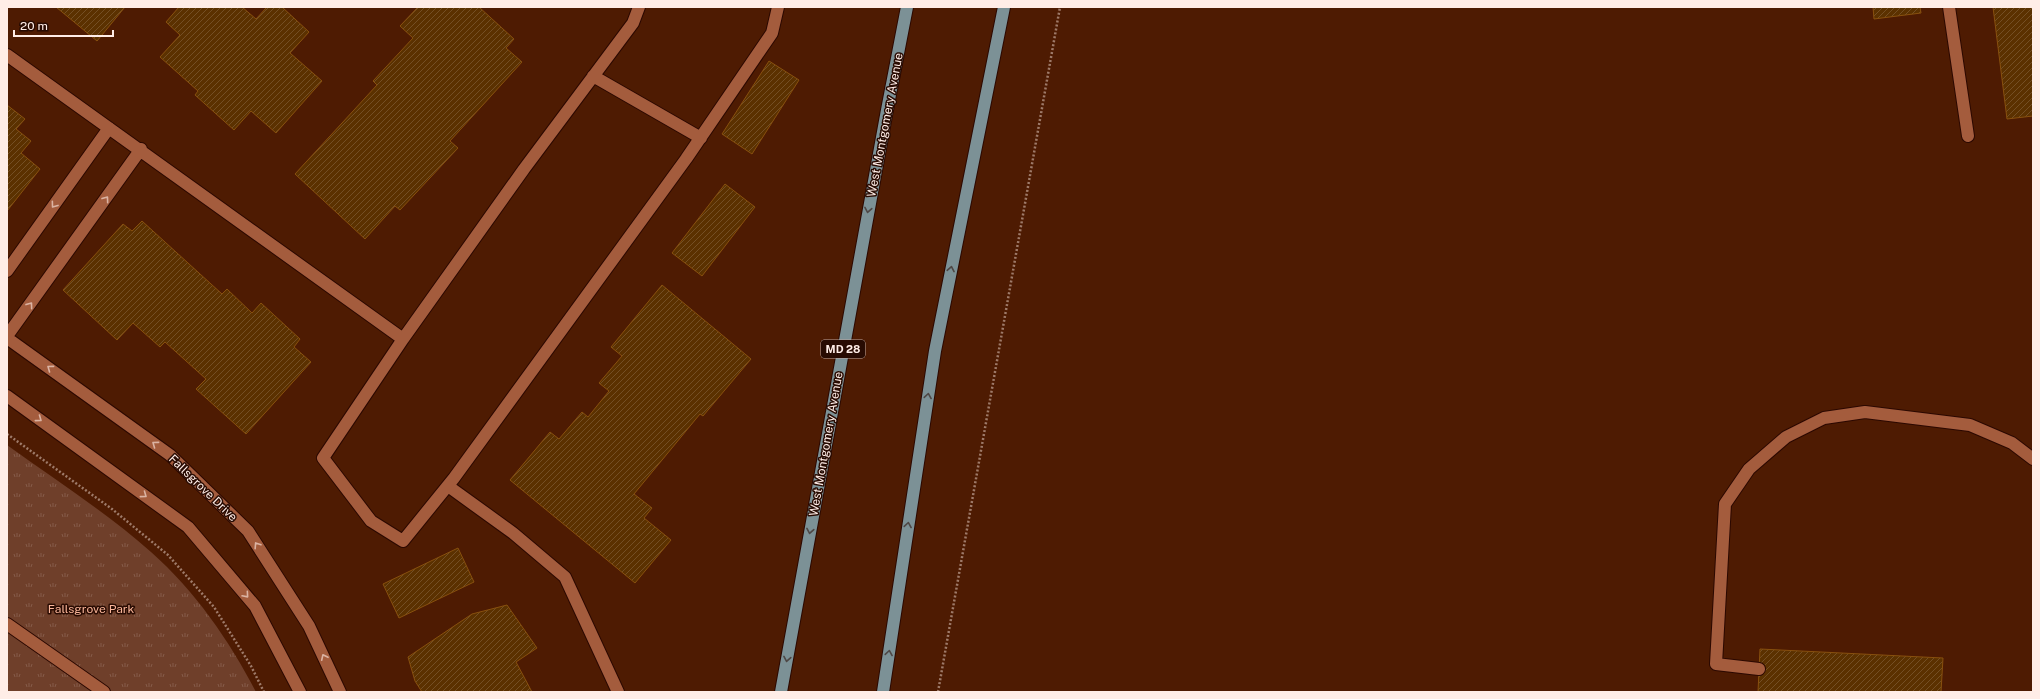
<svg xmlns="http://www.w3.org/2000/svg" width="2040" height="699" font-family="'Public Sans',sans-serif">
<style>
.park{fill:url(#park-tufts)}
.building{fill:url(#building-hatch);stroke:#88500e}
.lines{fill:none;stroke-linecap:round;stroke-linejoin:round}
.minor-casing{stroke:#2b0800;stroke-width:14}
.major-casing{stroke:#2b0800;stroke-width:14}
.path{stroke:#9e7a69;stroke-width:2.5;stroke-dasharray:2 2;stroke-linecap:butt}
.minor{stroke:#a45c3d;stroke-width:12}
.major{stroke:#7c9196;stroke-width:12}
.oneway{stroke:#dbb3a3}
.oneway2{stroke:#4e4745}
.labels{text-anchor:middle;stroke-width:3;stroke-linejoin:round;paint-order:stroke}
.shield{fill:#280b02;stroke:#bea9a2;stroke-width:1}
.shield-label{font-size:11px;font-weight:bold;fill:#ffede7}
.street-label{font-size:12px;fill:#ffede7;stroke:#280b02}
.park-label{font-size:12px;fill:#fab69a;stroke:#280b02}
</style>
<defs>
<pattern id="park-tufts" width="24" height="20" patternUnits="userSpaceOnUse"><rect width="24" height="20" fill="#6f3f2a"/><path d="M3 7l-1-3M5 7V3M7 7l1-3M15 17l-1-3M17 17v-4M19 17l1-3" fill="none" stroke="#855b49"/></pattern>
<pattern id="building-hatch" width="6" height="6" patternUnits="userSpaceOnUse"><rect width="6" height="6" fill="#5b3100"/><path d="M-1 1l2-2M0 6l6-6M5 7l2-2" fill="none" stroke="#744f25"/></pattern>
</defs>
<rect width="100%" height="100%" fill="#4e1b02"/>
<path class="park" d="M7,445C55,480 106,512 151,552C195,591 229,640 256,692H7Z"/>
<path class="building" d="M56,7H125L97,41Z
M179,7H242L256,19L267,7H282L309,32L290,53L322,81L276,133L251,111L234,130L195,95L198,91L160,57L180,35L166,22Z
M418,7H479L514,39L506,48L522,62L450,141L458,148L400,210L395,206L365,239L295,174L377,85L373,81L413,38L400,26Z
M1873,7H1920L1921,13L1874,19Z
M1993,7H2033V116L2007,119Z
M769,61L799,80L752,154L722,134Z
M7,105L25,119L16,129L31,141L21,153L40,169L7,211Z
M725,184L755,207L702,276L672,253Z
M142,221L222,294L227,289L252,313L261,303L300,339L294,347L311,362L246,434L196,389L206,379L165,342L160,347L133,323L117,340L63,290L123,224L132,231Z
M662,285L751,359L703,416L700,414L634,494L652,508L644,518L671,540L635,583L510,480L550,432L559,439L582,412L588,417L609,391L599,383L622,356L611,347Z
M458,548L474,582L399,618L383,584Z
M507,605L537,648L516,662L532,692H422L415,681L408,657L472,614Z
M1760,649L1943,658L1941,692H1758Z"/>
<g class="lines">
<defs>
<path id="minor" d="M1949,7L1968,136
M7,55L403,339L524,169L633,23L639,7
M593,76L701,138
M7,271L109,128
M7,336L141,149
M7,338L170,455L248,531L309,626L340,692
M403,339L323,458L371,521L403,541L454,478L686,159L772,33L778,7
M7,396L188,527L255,606L300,692
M448,486L513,533L565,577L618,692
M7,624L104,692
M1759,669L1716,664L1725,504L1749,469L1786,437L1824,418L1865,412L1970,425L2012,443L2033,459"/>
<path id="major" d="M781,692L887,110L907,7
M883,692L935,351L1004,7"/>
</defs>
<use href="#minor" class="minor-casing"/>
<use href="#major" class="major-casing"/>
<path class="path" d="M7,434L112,509L168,555L214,607L251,666L264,692
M938,692L1060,7"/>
<use href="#minor" class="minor"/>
<use href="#major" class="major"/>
</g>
<defs><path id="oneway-chevron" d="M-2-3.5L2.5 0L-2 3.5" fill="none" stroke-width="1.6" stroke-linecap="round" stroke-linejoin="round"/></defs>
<g class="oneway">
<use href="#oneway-chevron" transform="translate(106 199) rotate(-54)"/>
<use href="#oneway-chevron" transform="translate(54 205) rotate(126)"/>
<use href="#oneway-chevron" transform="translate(30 305) rotate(-54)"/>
<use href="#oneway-chevron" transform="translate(50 368) rotate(-144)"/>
<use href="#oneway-chevron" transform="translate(39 419) rotate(36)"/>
<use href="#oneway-chevron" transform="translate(155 444) rotate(-144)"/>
<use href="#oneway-chevron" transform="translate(144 495) rotate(36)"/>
<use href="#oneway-chevron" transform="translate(257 545) rotate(-123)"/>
<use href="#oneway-chevron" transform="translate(246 595) rotate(49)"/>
<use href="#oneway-chevron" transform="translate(324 657) rotate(-115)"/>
</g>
<g class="oneway2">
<use href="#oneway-chevron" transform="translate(868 210) rotate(100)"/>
<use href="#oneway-chevron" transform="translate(951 269) rotate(-79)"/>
<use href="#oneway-chevron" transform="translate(928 396) rotate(-81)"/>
<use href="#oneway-chevron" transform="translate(908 525) rotate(-81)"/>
<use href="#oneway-chevron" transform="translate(810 531) rotate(100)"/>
<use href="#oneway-chevron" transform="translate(889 653) rotate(-81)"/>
<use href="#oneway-chevron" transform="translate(787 659) rotate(100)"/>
</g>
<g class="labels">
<rect class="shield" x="821" y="340" width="44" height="18" rx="3"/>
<g class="shield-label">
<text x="843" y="353">MD 28</text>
</g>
<g class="street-label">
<text transform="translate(885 125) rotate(-79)" y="4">West Montgomery Avenue</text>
<text transform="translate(826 444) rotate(-80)" y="4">West Montgomery Avenue</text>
<text transform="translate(203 488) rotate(44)" y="4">Fallsgrove Drive</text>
</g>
<g class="park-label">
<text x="91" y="613">Fallsgrove Park</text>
</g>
</g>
<rect width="2040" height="699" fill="none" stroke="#ffede7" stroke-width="16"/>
<path d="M14 30v6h99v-6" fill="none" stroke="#ffede7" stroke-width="2"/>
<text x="20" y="30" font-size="12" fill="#ffede7" stroke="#280b02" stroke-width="3" paint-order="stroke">20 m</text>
</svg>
